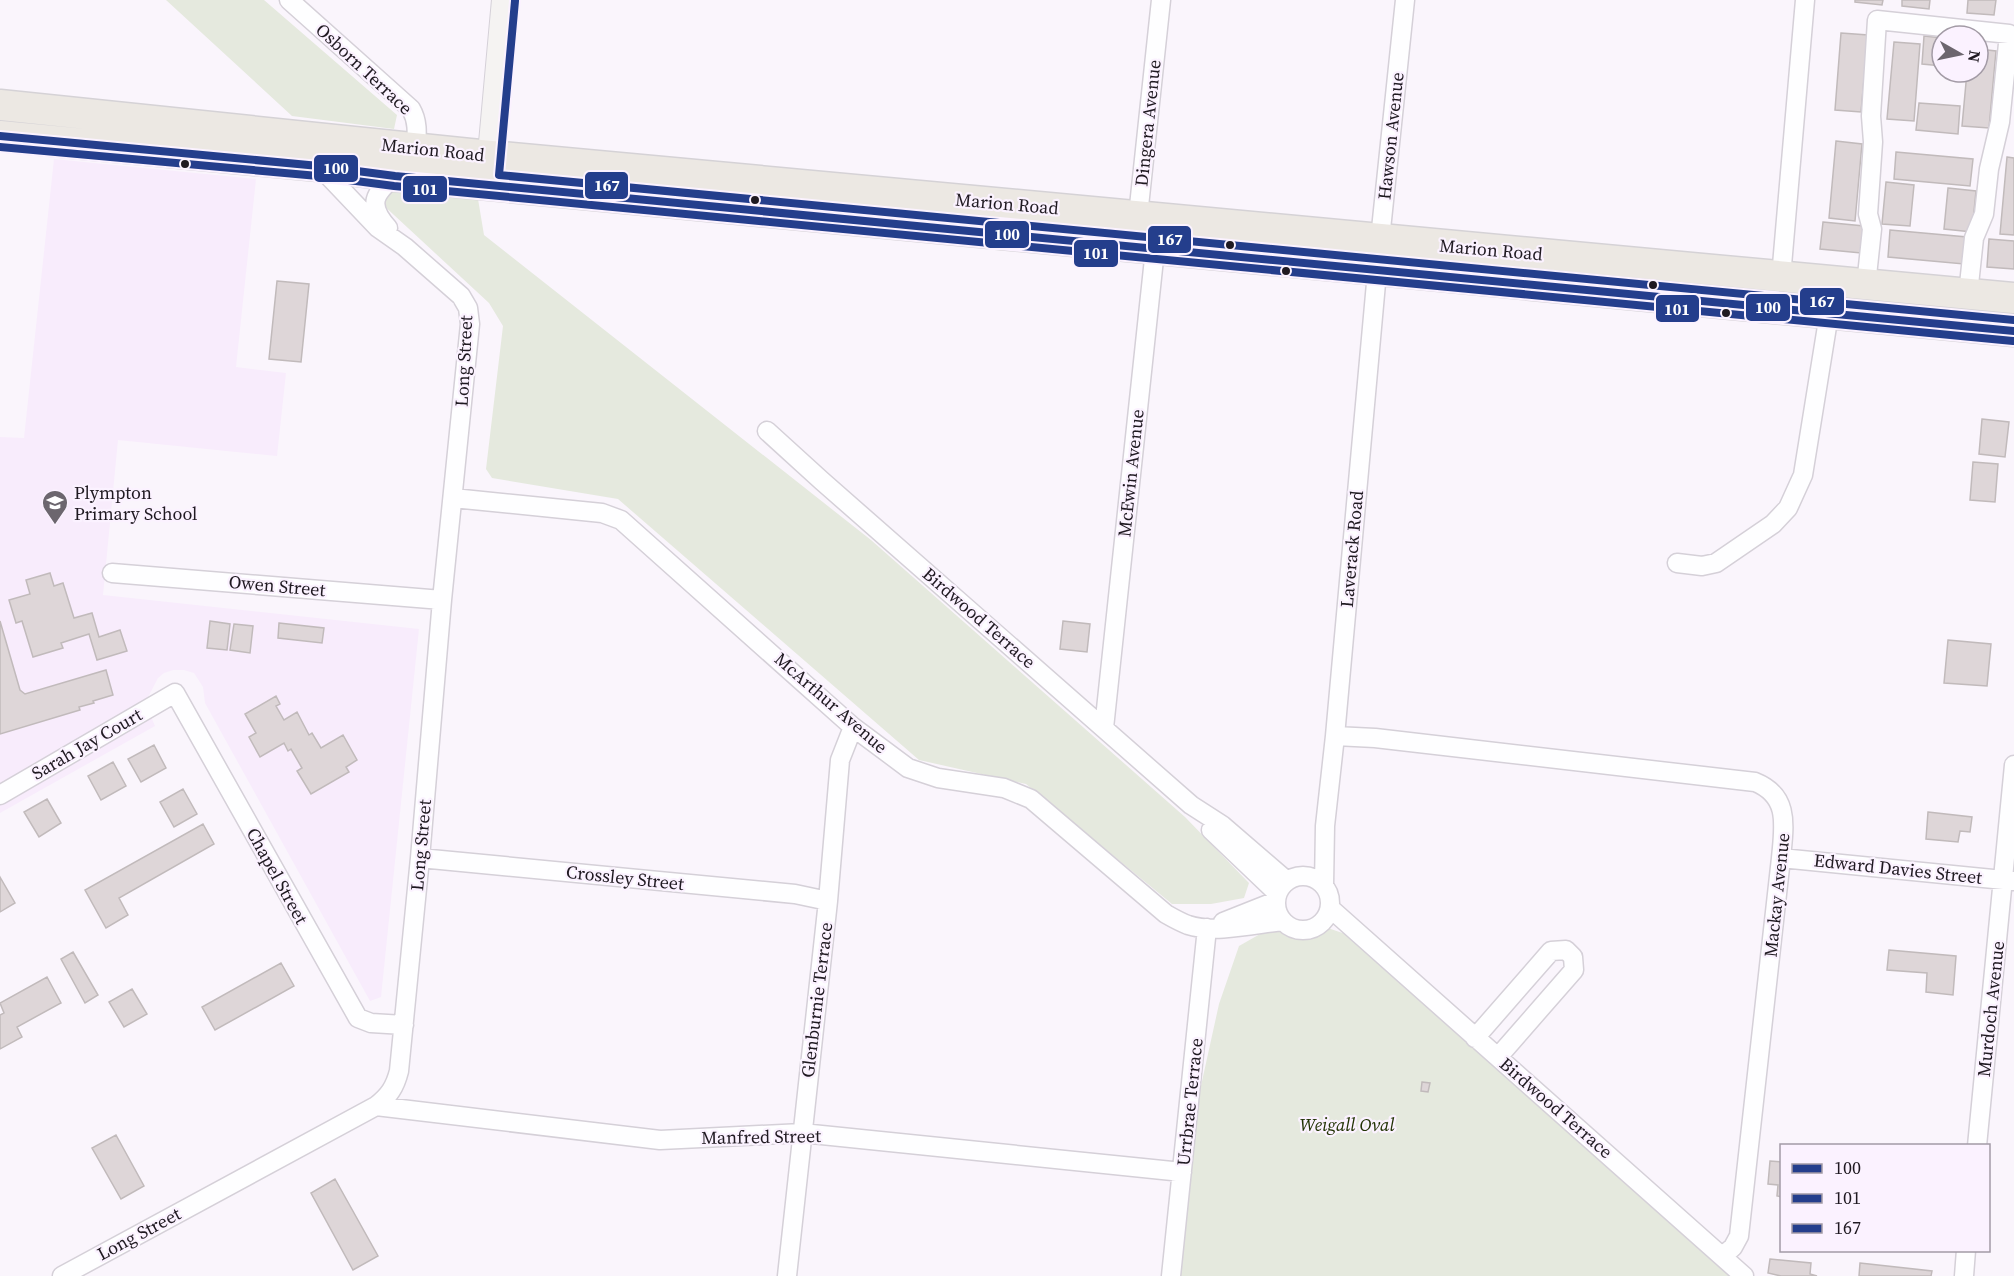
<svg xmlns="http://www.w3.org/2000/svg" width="2014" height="1276" font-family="'Source Serif 4',serif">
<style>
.built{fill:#f8ecfc}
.green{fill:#e5e9de}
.building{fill:#ded6d8;stroke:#c1babb;stroke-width:1.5}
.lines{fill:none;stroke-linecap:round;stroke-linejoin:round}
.street-casing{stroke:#d5d0d8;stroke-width:21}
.secondary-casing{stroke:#d5d0d8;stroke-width:28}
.primary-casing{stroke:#d5d2d6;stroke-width:33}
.street{stroke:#fefeff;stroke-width:18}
.secondary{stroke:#f5f3f2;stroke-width:26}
.primary{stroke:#ece8e3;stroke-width:30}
.bus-1-casing{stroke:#fbf2ff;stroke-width:12}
.bus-2-casing{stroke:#fbf2ff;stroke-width:12}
.bus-3-casing{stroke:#fbf2ff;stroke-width:12}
.bus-1{stroke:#243e8c;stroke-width:8}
.bus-2{stroke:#243e8c;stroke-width:8}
.bus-3{stroke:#243e8c;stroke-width:8}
.bus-dot{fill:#1f1921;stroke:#fbf2ff;stroke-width:2}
.labels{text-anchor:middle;stroke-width:4.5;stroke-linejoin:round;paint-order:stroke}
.street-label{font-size:18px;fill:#1f1921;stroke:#fbf2ff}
.poi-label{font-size:18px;fill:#1f1921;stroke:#fbf2ff;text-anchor:start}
.park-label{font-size:18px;font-style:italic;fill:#213203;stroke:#fbf2ff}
.line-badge{stroke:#fbf2ff;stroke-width:2}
.badge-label{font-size:16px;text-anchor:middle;font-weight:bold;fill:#fff}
</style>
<rect width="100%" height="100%" fill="#faf5fc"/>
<path class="built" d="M54,159L256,179L236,367L286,373L277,456L118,440L103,595L419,629L381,997L370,1001L205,703L203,687L194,673L184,670H173L164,673L158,678L145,703L155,726L0,813V437L24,438Z"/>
<path class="green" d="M166,0H264L397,115L394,129L292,116Z
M396,185L477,193L484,235L871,540L1185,817L1249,883L1244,898L1211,904H1172L1026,784L919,760L618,499L492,478L486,469L503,326L489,303L381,203Z
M1283,921C1298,930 1302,932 1319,925L1366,941L1744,1276H1171L1182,1172L1219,1004L1239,946Z"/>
<path class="building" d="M1855,0H1883L1882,5L1855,2Z
M1902,0H1930L1929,9L1902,6Z
M1968,0H1996L1994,15L1967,13Z
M1841,33L1868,35L1861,112L1835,110Z
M1924,36L1942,38V66L1922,64Z
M1894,42L1920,44L1914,121L1887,119Z
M1978,49L1996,51L1989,128L1962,126L1967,72H1978Z
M1919,103L1960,106L1958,134L1916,130Z
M1836,141L1862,144L1855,221L1829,218Z
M1896,152L1973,159L1970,186L1894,179Z
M2007,157L2014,158V235L2000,234Z
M1886,182L1914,185L1910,226L1882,224Z
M1948,188L1976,191L1972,232L1944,229Z
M1823,222L1864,226L1861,253L1820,249Z
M1890,230L1967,237L1964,264L1888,257Z
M1989,239L2014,241V269L1987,267Z
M277,281L309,284L301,362L269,359Z
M1982,419L2009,422L2005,457L1979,454Z
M1973,462L1998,464L1995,502L1970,500Z
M50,573L54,586L63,583L74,618L92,613L99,637L120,630L127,651L97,660L89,634L61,643L63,648L33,657L22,621L16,623L9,600L30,594L26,580Z
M0,621L20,690L25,694L106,670L113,695L93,701L94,703L79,707L80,710L0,734Z
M210,621L230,624L227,650L207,648Z
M1063,621L1090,624L1087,652L1060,649Z
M279,623L324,628L322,643L278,638Z
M234,624L253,626L250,653L230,650Z
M1948,640L1991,644L1987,686L1944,683Z
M276,696L280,704L276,706L284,720L297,712L309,735L312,733L321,748L343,735L357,760L346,767L349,772L311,794L297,771L302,768L291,749L288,751L284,743L260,757L249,737L256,733L245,714Z
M154,745L166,768L141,782L128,759Z
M113,762L126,786L101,800L88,776Z
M183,789L197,814L174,827L160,802Z
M47,799L61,823L39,837L24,812Z
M1928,812L1972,817L1970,832L1960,831L1958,842L1926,839Z
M203,824L214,844L119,898L128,915L106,928L85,890Z
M0,877L15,903L0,912Z
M1889,950L1956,956L1953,995L1926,992L1927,973L1887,970Z
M73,952L98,995L85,1003L61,959Z
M281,963L294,986L215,1030L202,1007Z
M47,977L61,1003L17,1027L22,1037L0,1049V1015L4,1013L0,1003Z
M132,989L147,1014L124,1027L109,1002Z
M1422,1082L1430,1083L1428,1092L1421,1091Z
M116,1135L144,1186L121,1199L92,1148Z
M1770,1161L1782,1162V1197L1777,1196L1778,1185L1768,1184Z
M335,1179L378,1256L353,1270L311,1193Z
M1770,1259L1811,1263L1810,1274L1817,1276H1781L1768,1273Z
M1860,1263L1932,1271L1931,1276H1859Z"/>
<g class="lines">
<defs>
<path id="street" d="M289,0L411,109C418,121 417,133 416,147
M1137,225L1161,0
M388,228C367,204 374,194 395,176
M1781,277L1805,0
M1866,285L1872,229L1868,214L1873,142L1871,116L1877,20L2009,34L2000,122L1989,169L1984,214L1974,238L1968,294
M767,431L822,481L1191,805L1222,825L1287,881
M453,498L602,513L621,520L853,727L908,768L938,778L1004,788L1031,799L1166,914C1173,918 1180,922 1188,925C1215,934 1255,924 1283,921
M1677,563L1702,566L1716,563L1773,524L1788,508L1803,475L1829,314
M112,573L442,600
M1104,728L1156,240
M1335,736L1375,738L1755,782C1790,796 1784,826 1781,858L1739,1236L1733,1247L1723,1256
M0,795L175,693L358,1018L371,1023L404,1025
M1211,830L1277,893
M420,858L795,894L828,901
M1781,858L2014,881
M1276 903a27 27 0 1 1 54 0a27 27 0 1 1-54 0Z
M1324,886L1325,826L1335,736L1380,239L1405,0
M1330,908L1744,1276
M1223,922L1276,901
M1475,1038L1551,951L1566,950L1573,957L1574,970L1498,1057
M376,1106L660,1140L802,1133L1182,1172
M1977,1146L2014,765
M62,1276L376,1106C389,1096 395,1087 399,1071L420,858L442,600L470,324L468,308L461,296L405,247L378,228L319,166
M787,1276L828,901L840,760L853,727
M1171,1276L1207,928
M1964,1276L1966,1250"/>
<path id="secondary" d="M489,176L505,0"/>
<path id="primary" d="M0,105L470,154L2014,298
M0,136L319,166L395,176L2014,331"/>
</defs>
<use href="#street" class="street-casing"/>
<use href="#secondary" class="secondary-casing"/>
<use href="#primary" class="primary-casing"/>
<use href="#street" class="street"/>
<use href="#secondary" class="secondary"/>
<use href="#primary" class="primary"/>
<defs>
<path id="bus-1" d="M0,136L319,166L395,176L2014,331"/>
<path id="bus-2" d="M0,147L318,176L394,186L2013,341"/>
<path id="bus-3" d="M515,1L499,175L2014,320"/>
</defs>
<use href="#bus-1" class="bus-1-casing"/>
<use href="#bus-2" class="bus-2-casing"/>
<use href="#bus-3" class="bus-3-casing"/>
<use href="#bus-1" class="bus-1"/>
<use href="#bus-2" class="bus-2"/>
<use href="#bus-3" class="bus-3"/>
</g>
<defs>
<symbol id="school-pin" viewBox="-11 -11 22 30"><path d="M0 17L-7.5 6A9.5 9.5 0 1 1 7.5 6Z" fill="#6c666e" stroke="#fbf2ff"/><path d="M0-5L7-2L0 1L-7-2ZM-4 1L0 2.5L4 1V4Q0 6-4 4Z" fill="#fff"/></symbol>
</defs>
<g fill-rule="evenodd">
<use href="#school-pin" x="40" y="488" width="30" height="40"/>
</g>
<g class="bus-dot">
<circle cx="185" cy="164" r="5"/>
<circle cx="755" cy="200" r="5"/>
<circle cx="1230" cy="245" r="5"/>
<circle cx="1286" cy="271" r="5"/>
<circle cx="1653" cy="285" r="5"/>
<circle cx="1726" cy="313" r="5"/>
</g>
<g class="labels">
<g class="street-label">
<text transform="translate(364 69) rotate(43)" y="6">Osborn Terrace</text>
<text transform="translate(1148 123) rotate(-84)" y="6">Dingera Avenue</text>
<text transform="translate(1391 136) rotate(-84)" y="6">Hawson Avenue</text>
<text transform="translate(433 150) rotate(6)" y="6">Marion Road</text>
<text transform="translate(1007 204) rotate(5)" y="6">Marion Road</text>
<text transform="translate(1491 250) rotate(5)" y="6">Marion Road</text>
<text transform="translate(464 361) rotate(-87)" y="6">Long Street</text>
<text transform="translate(1131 473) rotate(-84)" y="6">McEwin Avenue</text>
<text transform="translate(1352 549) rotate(-85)" y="6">Laverack Road</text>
<text transform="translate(277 586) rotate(5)" y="6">Owen Street</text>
<text transform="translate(979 618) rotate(41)" y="6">Birdwood Terrace</text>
<text transform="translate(831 703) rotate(41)" y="6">McArthur Avenue</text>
<text transform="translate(87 744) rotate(-30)" y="6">Sarah Jay Court</text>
<text transform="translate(421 845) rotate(-85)" y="6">Long Street</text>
<text transform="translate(1898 869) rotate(6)" y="6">Edward Davies Street</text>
<text transform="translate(277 876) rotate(61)" y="6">Chapel Street</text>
<text transform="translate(625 878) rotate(6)" y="6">Crossley Street</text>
<text transform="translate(1777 895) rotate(-84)" y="6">Mackay Avenue</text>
<text transform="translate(817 1000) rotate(-83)" y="6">Glenburnie Terrace</text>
<text transform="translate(1991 1009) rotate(-84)" y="6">Murdoch Avenue</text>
<text transform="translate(1190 1102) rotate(-84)" y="6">Urrbrae Terrace</text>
<text transform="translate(1556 1108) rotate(41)" y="6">Birdwood Terrace</text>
<text transform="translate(761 1137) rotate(-1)" y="6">Manfred Street</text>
<text transform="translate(139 1234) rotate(-28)" y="6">Long Street</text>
</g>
<g class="poi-label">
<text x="74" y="499">Plympton<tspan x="74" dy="21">Primary School</tspan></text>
</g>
<g class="park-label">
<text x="1347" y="1131">Weigall Oval</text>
</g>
</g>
<g class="line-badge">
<rect x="313" y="154" width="46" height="29" rx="6" fill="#243e8c"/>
<rect x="584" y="171" width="45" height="29" rx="6" fill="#243e8c"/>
<rect x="402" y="175" width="46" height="28" rx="6" fill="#243e8c"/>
<rect x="984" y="220" width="46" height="29" rx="6" fill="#243e8c"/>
<rect x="1147" y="225" width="45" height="29" rx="6" fill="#243e8c"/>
<rect x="1073" y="239" width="46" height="29" rx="6" fill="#243e8c"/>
<rect x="1799" y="287" width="46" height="29" rx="6" fill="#243e8c"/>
<rect x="1745" y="293" width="46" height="29" rx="6" fill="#243e8c"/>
<rect x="1655" y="294" width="45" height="29" rx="6" fill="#243e8c"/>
</g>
<g class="badge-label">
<text x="336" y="174">100</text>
<text x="607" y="191">167</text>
<text x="425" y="195">101</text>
<text x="1007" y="240">100</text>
<text x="1170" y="245">167</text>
<text x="1096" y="259">101</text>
<text x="1822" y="307">167</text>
<text x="1768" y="313">100</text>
<text x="1677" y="315">101</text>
</g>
<rect x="1780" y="1144" width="210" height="108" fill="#fbf2ff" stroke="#a39ba6" stroke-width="1.5"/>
<rect x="1792" y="1164" width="30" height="9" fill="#243e8c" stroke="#a39ba6" stroke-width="1.5"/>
<text x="1834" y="1174" font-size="18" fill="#1f1921">100</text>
<rect x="1792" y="1194" width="30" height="9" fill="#243e8c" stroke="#a39ba6" stroke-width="1.5"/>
<text x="1834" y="1204" font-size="18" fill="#1f1921">101</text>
<rect x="1792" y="1224" width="30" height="9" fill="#243e8c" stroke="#a39ba6" stroke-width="1.5"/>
<text x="1834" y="1234" font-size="18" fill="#1f1921">167</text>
<g transform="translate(1960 54) rotate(99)"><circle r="28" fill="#fbf2ff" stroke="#a39ba6" stroke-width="1.5"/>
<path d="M0-4.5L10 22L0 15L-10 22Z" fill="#6c666e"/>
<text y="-9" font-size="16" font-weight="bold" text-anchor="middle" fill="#1f1921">N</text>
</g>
</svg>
